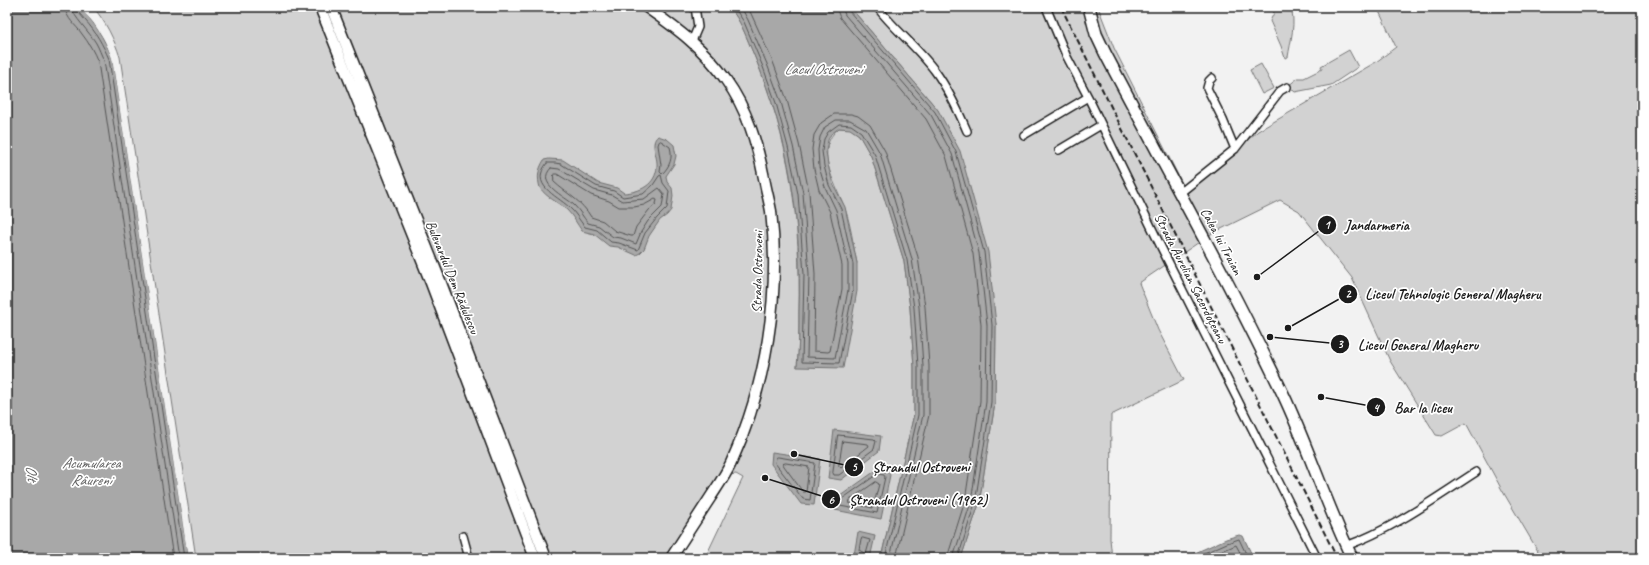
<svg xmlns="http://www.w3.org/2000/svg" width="1649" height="565" font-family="Caveat,sans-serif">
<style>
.green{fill:#d2d2d2;stroke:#777}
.water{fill:#a8a8a8;stroke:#707070}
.pier{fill:#f2f2f2}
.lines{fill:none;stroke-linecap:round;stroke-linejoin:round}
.shore{stroke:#545454;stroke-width:1}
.street-casing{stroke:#1c1c1c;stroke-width:10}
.secondary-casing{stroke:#1c1c1c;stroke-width:13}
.primary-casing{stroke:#1c1c1c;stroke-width:14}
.street{stroke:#fff;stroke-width:7}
.secondary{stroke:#fff;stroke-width:10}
.primary{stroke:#fff;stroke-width:11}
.rail{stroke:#1c1c1c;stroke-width:2;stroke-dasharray:6 3;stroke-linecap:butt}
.labels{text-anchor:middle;stroke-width:3.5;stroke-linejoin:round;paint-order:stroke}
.street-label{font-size:14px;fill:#1c1c1c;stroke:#fff}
.water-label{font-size:15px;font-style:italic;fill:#5b5b5b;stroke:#fff}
.leader{fill:none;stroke:#1c1c1c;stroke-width:1.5}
.callout-dot{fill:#1c1c1c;stroke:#fff;stroke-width:1.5}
.mark-label{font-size:12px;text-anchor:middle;font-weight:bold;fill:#fff}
.callout-label{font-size:15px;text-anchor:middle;font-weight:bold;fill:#1c1c1c;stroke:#fff;stroke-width:3.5;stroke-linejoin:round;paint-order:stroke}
</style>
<rect width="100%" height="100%" fill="#f2f2f2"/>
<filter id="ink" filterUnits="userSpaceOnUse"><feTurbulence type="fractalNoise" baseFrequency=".025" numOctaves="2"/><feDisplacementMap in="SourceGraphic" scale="8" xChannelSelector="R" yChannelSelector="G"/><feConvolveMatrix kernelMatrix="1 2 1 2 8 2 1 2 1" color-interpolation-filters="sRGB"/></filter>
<g filter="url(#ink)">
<path class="green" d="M93,7H729C741,20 747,39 754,55C790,140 801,221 799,312C799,330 799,349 797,367L857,263C853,245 851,224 844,206C835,182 813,149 839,128H850L859,135L871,156L904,261L910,308L914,367V414L881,558H705L743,478L736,474L729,475L676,558H196L120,57C114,39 106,22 93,7Z
M850,7H1098L1114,48L1187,193L1258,131L1376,62L1396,47L1377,7H1642V558H1542L1502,490L1466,423L1442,436L1436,435L1390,361L1352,278L1299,211L1280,200L1211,234L1139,283L1158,330L1184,380L1111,415L1110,539L1112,558H961L979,504L995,403L996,324L938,110Z
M1272,7H1290C1297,19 1290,44 1288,57L1285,58L1281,46L1270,21L1274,13Z
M1349,50L1358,67L1331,85L1295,92L1288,86L1298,78H1304L1322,69L1321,66Z
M1261,64L1274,88L1262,94L1250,70Z"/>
<path class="water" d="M7,7H79C94,21 104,38 112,58L188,558H7Z
M729,7H850L938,110L960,151L988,252L996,324L995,403L979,504L961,558H881L914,414V367L910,308L904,261L871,156L859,135L850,129L839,128L831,134L828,140L826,151L828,165L833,184L845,207L857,263V291L843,368L797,367C799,349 799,330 799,312C802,222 790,139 754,55C747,39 741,20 729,7Z
M658,136L667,139L674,145L676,156L674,164L666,176L667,182L672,188L673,196L671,210L667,215L660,220L649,236L644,249L640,253L636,255L618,247L609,246L594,234L582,231C577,224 573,216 567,210C558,202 547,198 540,188C537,177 538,170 544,160L549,159L563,160L598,183L617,188L624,193C640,192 656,185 657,166C658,156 649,143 658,136Z
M834,430L881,436L879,451L841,480L828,478Z
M772,452L820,459L814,505L801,504L771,464Z
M878,469L888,472L890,475L881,519L835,510L836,499Z
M858,532L875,536L870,558L854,555Z
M1239,535L1243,536L1252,555V558H1184L1226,539Z"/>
<path class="pier" d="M79,7H82L95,21L107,39L114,57L190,558H188L112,58L105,40L93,22Z"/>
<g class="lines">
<path class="shore" d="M65,7C66,19 76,25 82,34C89,43 94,52 98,62L173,558
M71,7C72,15 91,34 96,43C99,48 101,55 104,60L179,558
M76,7C77,12 82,16 85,20C96,32 103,45 109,59L184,558
M734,7L744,22L763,67L776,103L788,147L798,194L804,274L802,362L839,363L853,290V264L841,209L829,185L824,166L822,151L824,139L828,132L839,124L851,125L861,132L875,155L907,260L914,308L918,366V415L885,558
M741,7L748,20L767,64L781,102L793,146L803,193L809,274L807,357L835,358L848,290V264L836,210L825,187L819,167L818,150L820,137L825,127L836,120H850L866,129L880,153L912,259L919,307L923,366V415L890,558
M748,7L773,62L787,100L799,144L809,192L815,274L814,351L828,352L830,351L842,289V265L830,212L819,190L814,169L812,149L814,135L821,123L834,114H851L858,116L870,125L885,151L918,257L925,307L929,366V415L896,558
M836,7L840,18L926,119L946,156L973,254L981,325L980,401L965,501L947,558
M842,7L845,15L931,115L952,154L979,253L987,325L986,402L971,502L953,558
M847,7L849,11L935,112L956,152L984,252L992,325L991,402L975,503L958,558
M661,141L670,147C673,158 670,166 662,174L660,172L661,165L658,145L659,142Z
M547,163H555L561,164L596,186L614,191L623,197L643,194L653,185L659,176L661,175L663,183L669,191L667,208L657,218L645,233L638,250L619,243L611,242L597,230L585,227C579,220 576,213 569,207C556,195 529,185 547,163Z
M551,168L559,169L594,190L612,195L622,201L644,199L659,188L664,194L662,207L648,221L641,232L636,244L621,238L613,237L599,226L588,223C583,217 580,211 574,205C565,196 535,184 551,168Z
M554,174H557L591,195L609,201L619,207H634L644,205L655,199L657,200L656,204L649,210L636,227L633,236H631L615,231L603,221L591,217C582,201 567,194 554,182Z
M838,435L874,439L876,441L874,449L839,475H834L833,473Z
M843,441L868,444L869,446L841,468L839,466Z
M778,457L815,463L810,500L803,499L775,463L776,458Z
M786,463L809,467L806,492H803L784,466L783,464Z
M878,474L884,475L885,477L877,513L840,506L841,500Z
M876,482L879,484L873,508L849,503L850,500Z
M863,538L870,540L866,554L859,550L861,539Z
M1193,558L1227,543L1239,539L1248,558
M1206,558L1236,545L1243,558"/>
<defs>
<path id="street" d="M877,7C895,30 918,48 935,71C949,90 958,110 967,131
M1046,7L1066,55L1088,97L1161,247L1317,558
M692,41L698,27L695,7
M1212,78L1209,81L1207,88L1223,120L1235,149
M1024,135L1088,97
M1059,150L1101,125
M1180,193L1235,149L1280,91L1287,87
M463,536L469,558
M1346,546C1393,529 1434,499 1476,472"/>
<path id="secondary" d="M320,7L431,283L535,558
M331,7L441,283L546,558
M646,7C676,28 705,49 726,80C747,109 757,143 764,178C766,189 769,200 771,211C781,296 766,386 731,463C725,476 717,487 710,498C697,518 684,538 671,558"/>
<path id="primary" d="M1089,7L1096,34L1105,53C1164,166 1228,278 1283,394C1308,447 1326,504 1352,558"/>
</defs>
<use href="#street" class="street-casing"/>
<use href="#secondary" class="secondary-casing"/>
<use href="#primary" class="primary-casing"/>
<use href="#street" class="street"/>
<use href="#secondary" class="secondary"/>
<use href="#primary" class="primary"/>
<path class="rail" d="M1061,7L1337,558"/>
</g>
</g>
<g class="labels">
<g class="street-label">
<text transform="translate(1222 241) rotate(62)" y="5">Calea lui Traian</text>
<text transform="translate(757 272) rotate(-89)" y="5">Strada Ostroveni</text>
<text transform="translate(453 277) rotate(68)" y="5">Bulevardul Dem Rădulescu</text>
<text transform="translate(1191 278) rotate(63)" y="5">Strada Aurelian Sacerdoțeanu</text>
</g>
<g class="water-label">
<text x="823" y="74">Lacul Ostroveni</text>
<text x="91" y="468">Acumularea<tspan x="91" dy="17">Râureni</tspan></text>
<text transform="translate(32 473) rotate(83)" y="5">Olt</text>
</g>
</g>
<path class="leader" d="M1257 277L1327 225M1288 328L1348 294M1270 337L1340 344M1321 397L1376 407M794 454L854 467M765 478L831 499"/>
<g class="callout-dot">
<circle cx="1257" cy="277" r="4"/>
<circle cx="1288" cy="328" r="4"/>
<circle cx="1270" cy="337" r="4"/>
<circle cx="1321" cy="397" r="4"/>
<circle cx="794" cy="454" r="4"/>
<circle cx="765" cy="478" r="4"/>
<circle cx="1327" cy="225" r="10"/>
<circle cx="1348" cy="294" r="10"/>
<circle cx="1340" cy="344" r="10"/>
<circle cx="1376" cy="407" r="10"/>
<circle cx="854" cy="467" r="10"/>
<circle cx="831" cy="499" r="10"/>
</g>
<g class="mark-label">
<text x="1327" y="229">1</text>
<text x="1348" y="298">2</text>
<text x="1340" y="348">3</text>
<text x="1376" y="412">4</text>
<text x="854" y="471">5</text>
<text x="831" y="504">6</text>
</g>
<g class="callout-label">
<text x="1377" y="230">Jandarmeria</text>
<text x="1453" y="299">Liceul Tehnologic General Magheru</text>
<text x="1418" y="350">Liceul General Magheru</text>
<text x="1423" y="413">Bar la liceu</text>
<text x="921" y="472">Ștrandul Ostroveni</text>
<text x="918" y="505">Ștrandul Ostroveni (1962)</text>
</g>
<rect width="1649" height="565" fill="none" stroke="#fff" stroke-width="24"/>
<rect x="12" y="12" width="1625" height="541" fill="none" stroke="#1c1c1c" stroke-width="1.5" filter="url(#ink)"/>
</svg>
